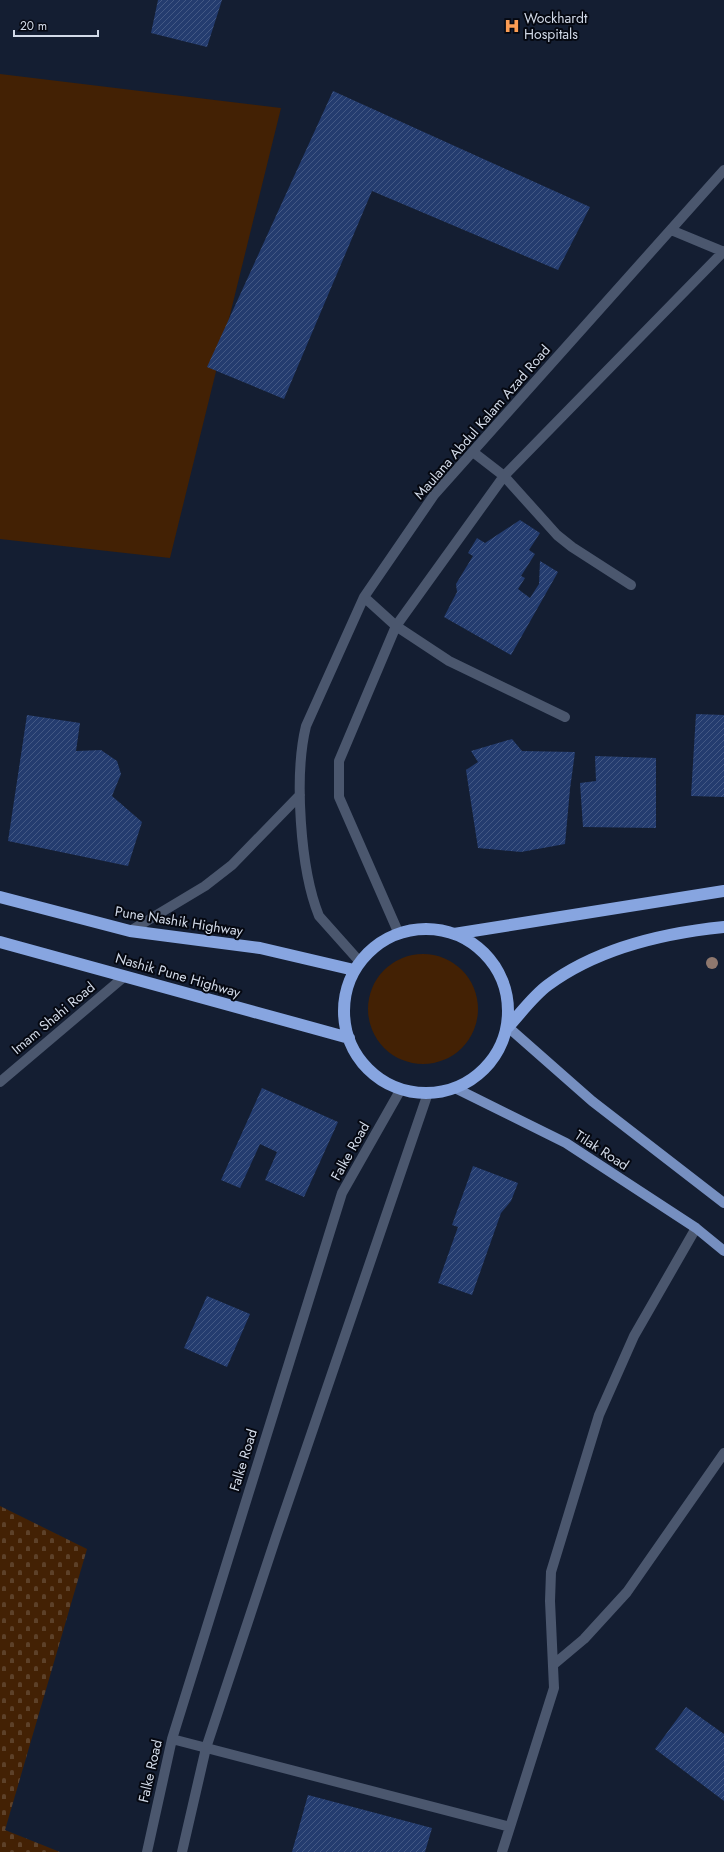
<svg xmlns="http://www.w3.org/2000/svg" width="724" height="1852" font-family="Jost,sans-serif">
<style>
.grass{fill:#432104}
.cemetery{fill:url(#cemetery-stones)}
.building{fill:url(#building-hatch)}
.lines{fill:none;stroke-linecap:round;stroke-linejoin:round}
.minor{stroke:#4b576e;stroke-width:10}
.major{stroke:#768fc0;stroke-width:10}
.highway{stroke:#87a5e0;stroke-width:12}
.tree{fill:#8f786e}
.labels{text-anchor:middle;stroke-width:4;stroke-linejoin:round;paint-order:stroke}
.poi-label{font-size:14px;fill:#d2dae8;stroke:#050811;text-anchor:start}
.street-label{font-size:14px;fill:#d2dae8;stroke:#050811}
</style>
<defs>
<pattern id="cemetery-stones" width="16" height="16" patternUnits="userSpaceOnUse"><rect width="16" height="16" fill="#432104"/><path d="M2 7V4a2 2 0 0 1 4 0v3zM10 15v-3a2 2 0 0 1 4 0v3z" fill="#5d4129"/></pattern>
<pattern id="building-hatch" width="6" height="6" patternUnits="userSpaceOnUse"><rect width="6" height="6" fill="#243c6f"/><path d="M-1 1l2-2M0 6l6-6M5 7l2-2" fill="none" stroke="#435884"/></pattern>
</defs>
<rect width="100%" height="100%" fill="#141e32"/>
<path class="grass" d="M0,74L281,108L170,558L0,539Z
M368 1009a55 55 0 1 1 110 0a55 55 0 1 1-110 0Z"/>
<path class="cemetery" d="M0,1506L87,1549L5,1830L60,1852H0Z"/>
<path class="building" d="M158,0H222L207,47L151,33Z
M333,91L590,207L558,270L372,191L284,399L207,367Z
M520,520L540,533L529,550L535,554L521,576L525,578L518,589L530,598L539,584L540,561L558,572L511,655L444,617L457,592L456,584L473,556L468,553L477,538L485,543Z
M696,714L724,715V797L691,796Z
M27,715L80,723L76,751L101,750L117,761L121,774L112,796L142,822L128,866L8,841Z
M512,739L522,751L575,752L570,789L565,844L521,852L478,848L466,770L478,762L471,751Z
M595,756L656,758V828L583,827L580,783L596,781Z
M262,1088L338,1122L304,1197L265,1180L277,1152L260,1144L240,1188L221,1180Z
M473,1166L518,1183L511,1201L501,1213L472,1295L438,1283L458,1227L452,1225Z
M207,1296L250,1314L227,1367L184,1348Z
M686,1707L724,1734V1801L655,1749Z
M308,1795L432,1828L425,1852H292Z"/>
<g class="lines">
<path class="minor" d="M671,230L724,252
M473,452L504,476L557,535L572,547L631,585
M364,597L396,626L449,661L565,717
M130,931L205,886L232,865L300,795
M399,934L339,797V761L396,626L504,476L724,251
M360,962L319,916C300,869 294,775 306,726L364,597L434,495L724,170
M0,1082L125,976
M553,1665L584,1639L627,1592L724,1453
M172,1739L510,1827L502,1852
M510,1827L554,1688L550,1601L551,1572L599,1415L634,1336L696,1228
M147,1852L172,1739L342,1193L401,1089
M182,1852L206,1748L276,1537L428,1093"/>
<path class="major" d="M508,1027L592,1101L724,1203
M455,1088L566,1143L696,1228L724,1251"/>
<path class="highway" d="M0,897L130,931L260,948L354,970
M344 1011a82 82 0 1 1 164 0a82 82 0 1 1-164 0Z
M454,934L724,891
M0,942L349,1038
M508,1027C521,1013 533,996 548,985C598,948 664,933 724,927"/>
</g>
<circle class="tree" cx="712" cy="963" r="6"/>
<defs>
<symbol id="hospital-bare" viewBox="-9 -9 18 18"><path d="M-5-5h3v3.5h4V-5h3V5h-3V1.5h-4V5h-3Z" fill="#fc9d54" stroke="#050811" stroke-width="2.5" paint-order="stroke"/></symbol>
</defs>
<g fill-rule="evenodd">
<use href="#hospital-bare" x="501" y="15" width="22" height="22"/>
</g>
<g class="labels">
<g class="poi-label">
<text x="524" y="23">Wockhardt<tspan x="524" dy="16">Hospitals</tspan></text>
</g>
<g class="street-label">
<text transform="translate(482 422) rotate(-49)" y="5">Maulana Abdul Kalam Azad Road</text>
<text transform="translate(179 921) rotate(9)" y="5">Pune Nashik Highway</text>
<text transform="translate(178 975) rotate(16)" y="5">Nashik Pune Highway</text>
<text transform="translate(53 1018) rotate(-40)" y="5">Imam Shahi Road</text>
<text transform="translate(602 1150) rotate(33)" y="5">Tilak Road</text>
<text transform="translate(350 1151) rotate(-61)" y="5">Falke Road</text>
<text transform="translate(243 1460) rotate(-73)" y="5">Falke Road</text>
<text transform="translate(150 1771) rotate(-77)" y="5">Falke Road</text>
</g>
</g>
<path d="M14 30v6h84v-6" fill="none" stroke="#d2dae8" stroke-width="2"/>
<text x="20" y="30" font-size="12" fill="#d2dae8" stroke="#050811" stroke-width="3" paint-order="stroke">20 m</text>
</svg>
